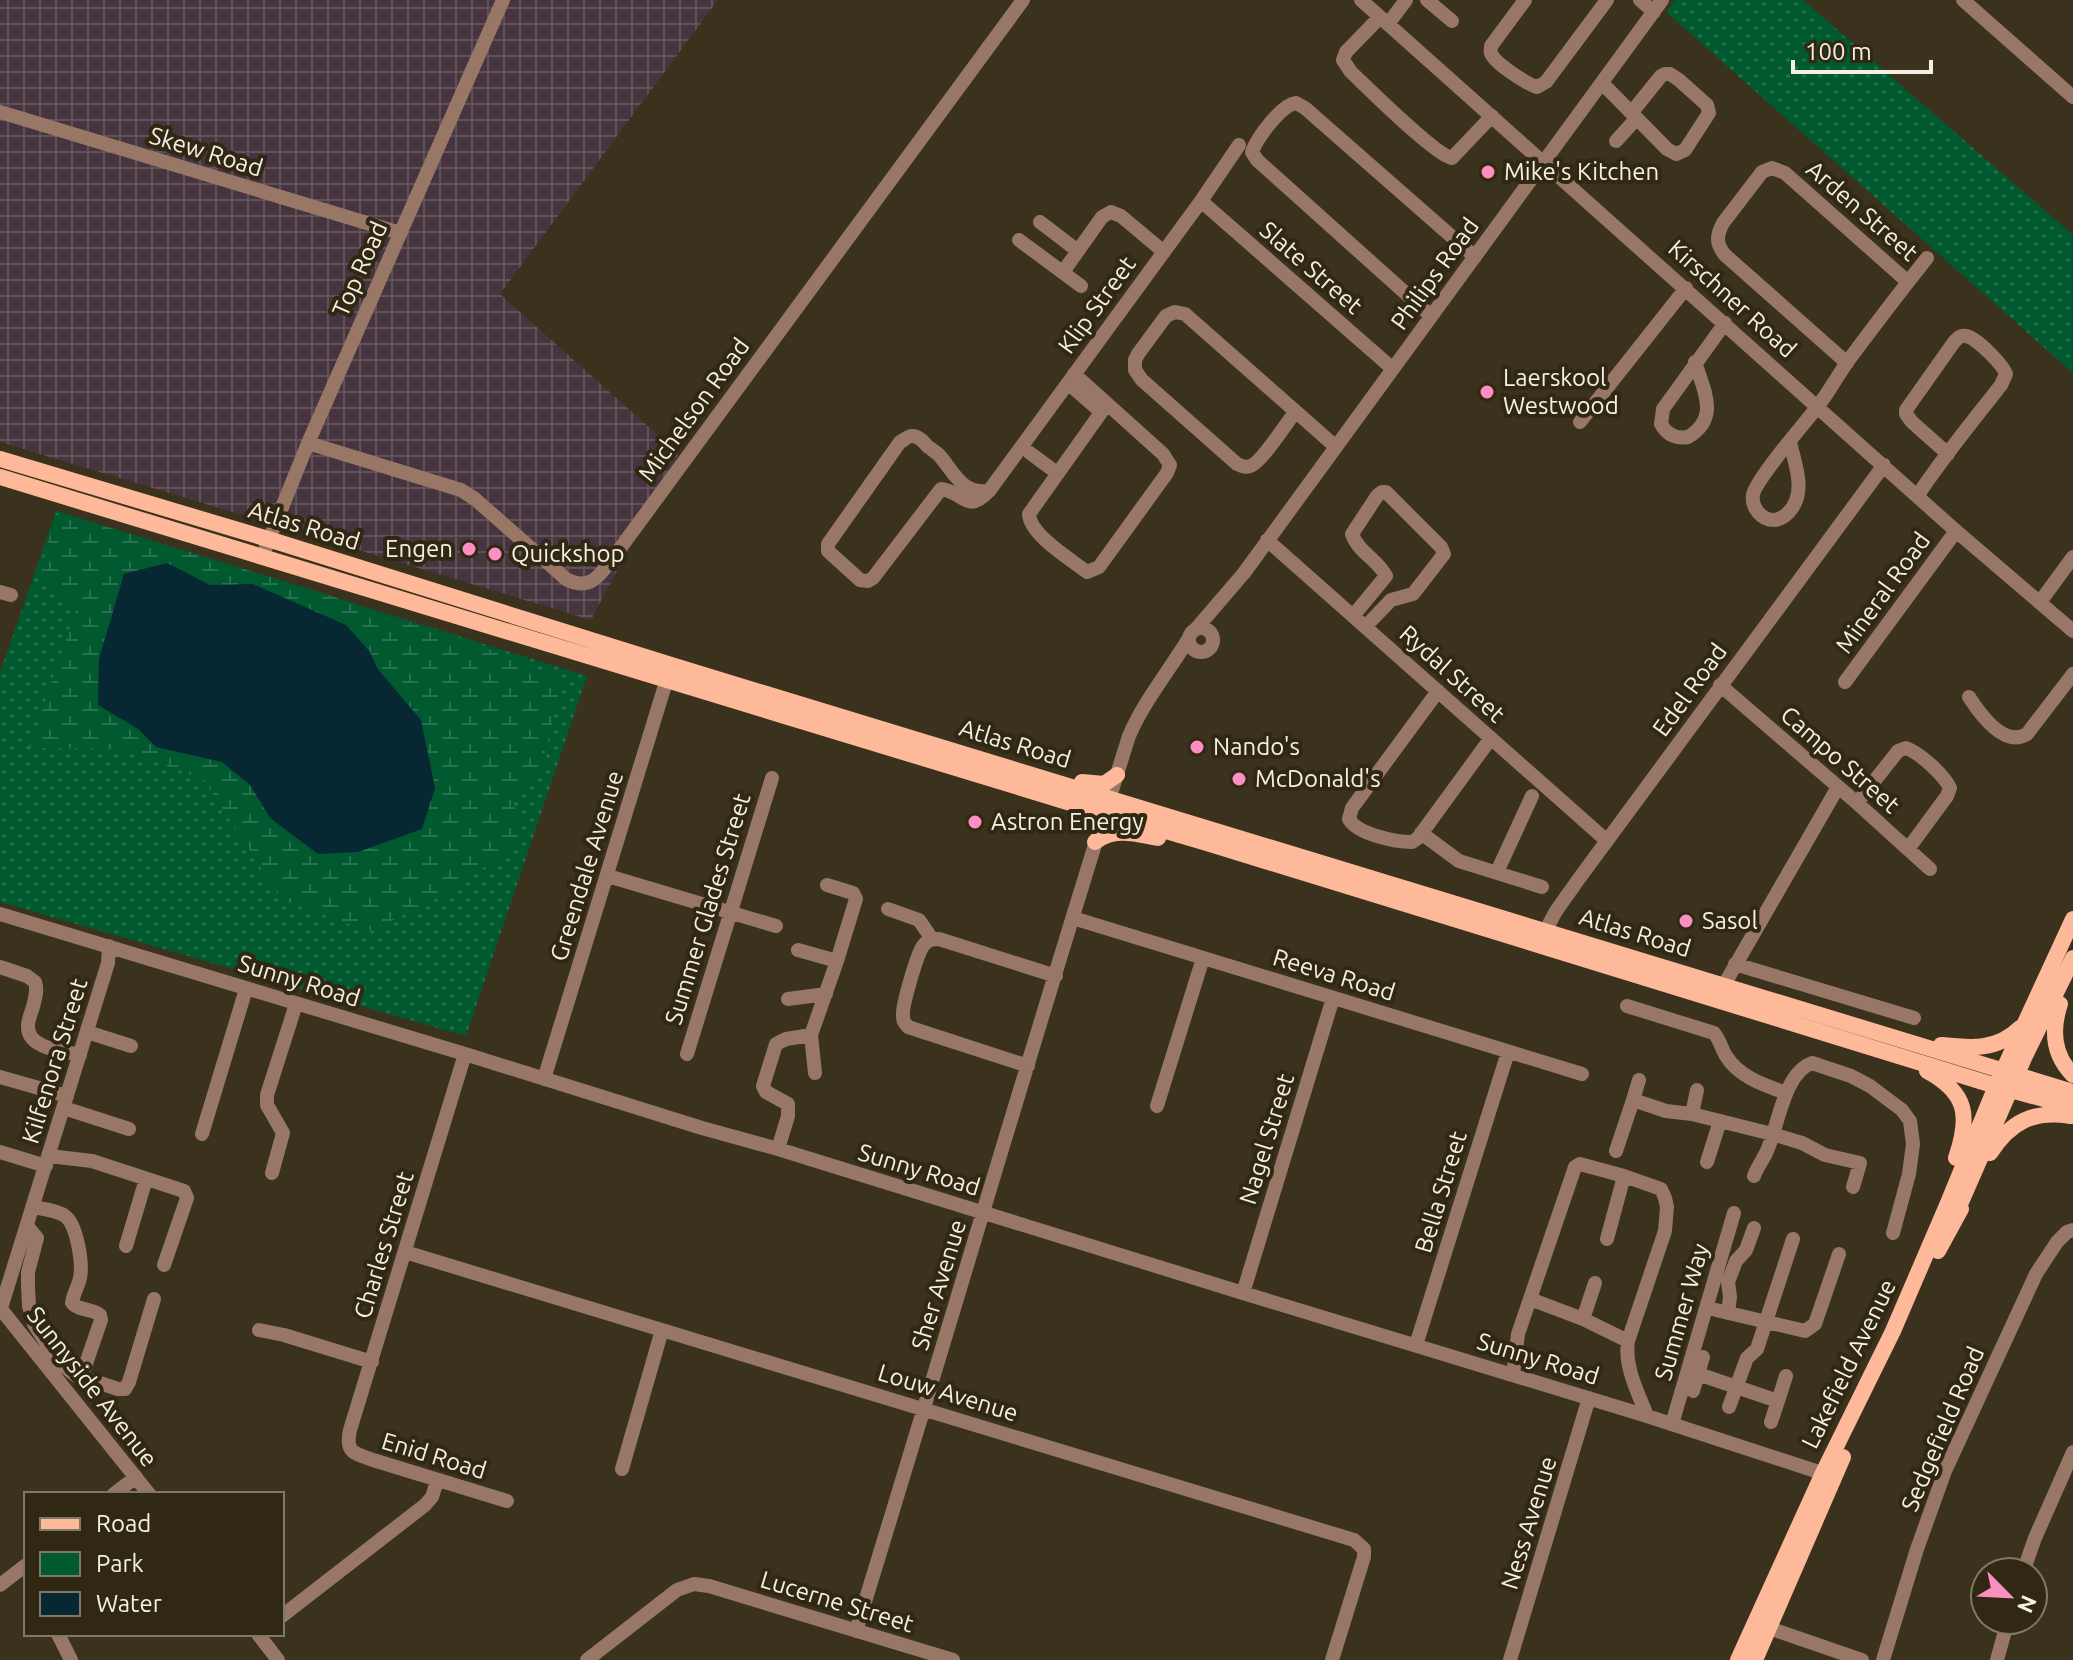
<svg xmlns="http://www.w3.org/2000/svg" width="2073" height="1660" font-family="Ubuntu,sans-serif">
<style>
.industrial{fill:url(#industrial-grid)}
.green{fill:url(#green-dots)}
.wetland{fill:url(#wetland-marsh);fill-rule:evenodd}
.water{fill:#072832}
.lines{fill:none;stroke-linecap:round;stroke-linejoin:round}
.minor{stroke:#987767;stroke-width:14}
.major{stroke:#fdb99a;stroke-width:16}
.poi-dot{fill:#fc8fc2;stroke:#302812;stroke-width:3}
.labels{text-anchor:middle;stroke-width:8;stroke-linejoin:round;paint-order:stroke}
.street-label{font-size:24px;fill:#f5f0e3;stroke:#302812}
.poi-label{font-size:24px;fill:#f5f0e3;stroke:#302812;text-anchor:start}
</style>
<defs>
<pattern id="industrial-grid" width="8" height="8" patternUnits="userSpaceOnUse" patternTransform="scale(2)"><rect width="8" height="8" fill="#46343e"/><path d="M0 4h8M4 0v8" fill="none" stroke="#61525a"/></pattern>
<pattern id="green-dots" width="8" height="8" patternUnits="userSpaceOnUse" patternTransform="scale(2)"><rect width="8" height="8" fill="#015930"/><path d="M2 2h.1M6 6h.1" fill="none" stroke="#27714e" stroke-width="1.8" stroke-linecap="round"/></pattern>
<pattern id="wetland-marsh" width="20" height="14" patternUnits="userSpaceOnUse" patternTransform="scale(2)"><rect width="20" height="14" fill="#015930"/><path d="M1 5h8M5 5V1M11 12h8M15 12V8" fill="none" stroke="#27714e"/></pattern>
</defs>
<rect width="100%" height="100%" fill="#3a321c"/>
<path class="industrial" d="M0,0H718L500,294L679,454L591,620L0,442Z"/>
<path class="green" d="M1675,0H1803L2073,235V373L1666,12Z
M56,511L587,676L466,1036L0,902V673Z"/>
<path class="wetland" d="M56,511L329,595L526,662L562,682L541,769L511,795L526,840L427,905L368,931L282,900L204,780L123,749L29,748L76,610L41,571ZM167,564L210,585L370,652L377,668L421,721L424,741L270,818L250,785L222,762L156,747L138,729L98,705Z"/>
<path class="water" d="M167,563L210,585L253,584L346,625L370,652L377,668L421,720L435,788L422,829L358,852L318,854L270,818L250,785L222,762L156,747L138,729L98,705L99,659L124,574Z"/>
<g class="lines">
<path class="minor" d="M1361,0L1956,531L2073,631
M1427,0L1452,21
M1525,0L1491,46C1491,49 1490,51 1491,53C1494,63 1527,84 1537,87L1546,82L1607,0
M1640,0L1654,12
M1963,0L2073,97
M1380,17L1346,52L1343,60L1351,72C1368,88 1435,155 1452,158L1492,116
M1388,24L1406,0
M1602,83L1667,149L1676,154L1685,150L1709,113L1707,105L1679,80L1670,74H1665L1661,76L1632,112
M0,112L400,233
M1616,141L1636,119
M1201,201L1393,369
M1040,222L1078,251
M1019,240L1081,286
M1063,272L1102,217L1111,212L1121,216L1164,252
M1431,316L1257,160L1252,152C1257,138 1281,105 1296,103L1305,108L1475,257
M1695,362C1704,391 1720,418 1688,437C1676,439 1667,435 1661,424L1663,409L1725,323
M1847,363L1725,255C1716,244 1716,236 1723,223L1762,172L1772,168L1785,173L1908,282
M1074,374L1163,454L1170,465L1167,473L1099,567L1087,572C1070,559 1030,535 1029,514L1107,404
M1068,383L1101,412
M1295,412C1287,423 1260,464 1250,466C1245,468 1242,466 1237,464L1142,380L1135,370V360L1138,354L1166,316L1175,312L1185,314L1336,447
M1580,422L1686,288
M1790,442C1795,465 1807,492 1789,512C1785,516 1780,520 1774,520C1761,520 1751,507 1753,495C1755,480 1806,422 1818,406C1829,392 1838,375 1848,361C1874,326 1900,292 1927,258
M308,443L461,490L475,499L566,579C590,592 600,575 613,558L1023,0
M1030,453L1057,473
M989,491C961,494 954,472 939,455C938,454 929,447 928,447C924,442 919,436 912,436C908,436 904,440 900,442L828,544V551L860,580L868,581L873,578L941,489C965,492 966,515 989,491L1201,201L1239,145
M1918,495C1943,457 1973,421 2001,385L2006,374C2003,365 1977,338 1966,336C1960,335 1958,338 1954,342L1906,410V414L1912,422L1948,454
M1267,540L1607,841
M262,557L308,443L503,0
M0,592L11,595
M2040,602L2073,557
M1353,616L1386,576C1378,560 1358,552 1352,534L1377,496L1382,492H1386L1441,547L1444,554L1413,594L1391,600L1365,627
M1189 640a12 12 0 1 1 24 0a12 12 0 1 1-24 0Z
M1195,630L1244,573L1662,0
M1845,682L1956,531
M1720,685L1857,803L1930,869
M1438,691L1352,808L1349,819C1357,834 1395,842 1412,842L1418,838L1491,738
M1969,697C1980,714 2004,748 2027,734L2073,674
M1857,803L1898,751L1906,748C1920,753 1944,775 1950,788L1947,796L1908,849
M1421,833L1459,861L1542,887
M1497,872L1532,796
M608,876L776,926
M888,909L919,920L932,939
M0,914L465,1054L702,1128L778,1149L1243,1293L1647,1416L1831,1476
M1073,918L1582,1074
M1540,941L1556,911L1578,880L1884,465
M798,950L837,961
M1735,964L1914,1018
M0,967L27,976L35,982C38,991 35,998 33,1007C31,1013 28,1020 28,1026C27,1049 64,1051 80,1055
M1724,985L1838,787
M788,999L826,994
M1627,1006L1714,1033C1720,1040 1721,1048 1726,1056C1739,1077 1764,1085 1786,1093
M87,1032L131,1046
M811,1035L837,961L856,899L853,893L827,885
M465,1054L350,1430C345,1453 354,1453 373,1460L507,1501
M687,1054L772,778
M1028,1066L908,1027C904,1022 903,1022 903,1015C902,1006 917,954 923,946C927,940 932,939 939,939L1056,976
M0,1077L67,1096
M544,1079L670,669
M1633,1100L1639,1080
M788,1104L766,1092L763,1086L776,1044L786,1039L811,1035L815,1073
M1157,1106L1203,958
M64,1108L129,1129
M1692,1114L1697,1090
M202,1134L246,989
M778,1149L788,1116V1104
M1616,1151L1633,1100L1666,1111L1692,1114L1772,1134L1802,1143L1825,1155L1860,1163L1853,1187
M0,1152L46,1166
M49,1156L92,1161L184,1191L187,1198L164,1265
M1707,1162L1720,1121
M272,1173L283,1133L267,1105V1095L296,1004
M1754,1176C1757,1168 1762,1161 1766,1153C1778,1129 1783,1073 1812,1063L1851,1076L1870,1086L1902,1110L1910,1121L1913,1144L1909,1174L1893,1233
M33,1207C43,1209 57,1210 65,1216C77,1225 83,1263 80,1278C78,1287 73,1294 72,1303C79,1311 92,1308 100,1315L101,1320L81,1378
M27,1226L37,1238L28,1272V1286L29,1306L34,1324L41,1335L57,1360L75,1375L118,1389H125L129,1382L154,1299
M1607,1239L1624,1176
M126,1246L146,1179
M405,1252L1354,1540L1364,1549V1557L1332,1660
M1243,1293L1333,998
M0,1308L149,1494
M1,1308L108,963L109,946
M1716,1310L1805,1331L1815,1324L1839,1254
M1728,1313L1730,1297L1728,1282L1736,1261L1746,1250L1754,1228
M1583,1319L1595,1283
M259,1330L284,1335L372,1362
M1628,1341C1624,1367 1638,1392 1647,1416
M1416,1345L1508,1052
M1698,1374L1778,1401L1786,1376
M1513,1375L1518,1334L1575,1167L1580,1164L1624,1176L1661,1189L1665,1198L1667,1207L1665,1231L1628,1341L1583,1319L1530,1299
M1693,1391L1703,1357
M1729,1407L1747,1358L1757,1349L1793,1239
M1771,1422L1778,1401
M1672,1424L1734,1213
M622,1469L662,1330
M114,1494L136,1477
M2023,1572L2035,1538L2073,1452
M0,1585L26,1565
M282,1616L425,1505L432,1497L437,1481
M1760,1625L1862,1660
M856,1631C948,1333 1035,1033 1129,736C1144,701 1169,671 1189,638
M58,1634L71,1660
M258,1634L278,1660
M587,1660L677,1590L694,1584L709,1586L953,1660
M1510,1660L1589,1398
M1883,1660L1917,1549L1945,1471L2036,1274L2057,1242L2067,1232L2073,1230
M1997,1660L2008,1620"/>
<path class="major" d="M0,459L268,539L671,665L2073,1092
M0,477L1064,801L1207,843L1996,1086L2073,1107
M1082,782L1104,784L1117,775
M1095,842C1114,827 1136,834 1158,838
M2060,1004C2051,1031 2053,1055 2073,1075
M1941,1045C1970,1048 1997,1051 2020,1028
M1927,1071C1968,1093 1970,1117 1956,1158
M1990,1153C2011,1121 2034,1110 2071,1116
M1954,1218L2024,1058L2073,958
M1938,1251L1961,1209
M1738,1660L1823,1473L1893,1331L1948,1203L1996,1086L2073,919
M1755,1660L1843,1457"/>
</g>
<g class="poi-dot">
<circle cx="1488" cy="172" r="8"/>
<circle cx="1487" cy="392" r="8"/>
<circle cx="469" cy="549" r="8"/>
<circle cx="495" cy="554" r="8"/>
<circle cx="1197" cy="747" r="8"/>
<circle cx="1239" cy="779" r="8"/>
<circle cx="975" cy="822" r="8"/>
<circle cx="1686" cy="921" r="8"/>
</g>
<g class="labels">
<g class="street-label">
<text transform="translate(206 152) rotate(17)" y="8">Skew Road</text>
<text transform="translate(1862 211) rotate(41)" y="8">Arden Street</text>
<text transform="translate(1311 268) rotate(41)" y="8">Slate Street</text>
<text transform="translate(360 269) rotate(-66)" y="8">Top Road</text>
<text transform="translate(1435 274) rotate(-54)" y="8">Philips Road</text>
<text transform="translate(1732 299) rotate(42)" y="8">Kirschner Road</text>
<text transform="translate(1097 305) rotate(-54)" y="8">Klip Street</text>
<text transform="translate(694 410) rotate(-54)" y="8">Michelson Road</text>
<text transform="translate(304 526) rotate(17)" y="8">Atlas Road</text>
<text transform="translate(1883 593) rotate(-54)" y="8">Mineral Road</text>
<text transform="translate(1452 674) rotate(42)" y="8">Rydal Street</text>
<text transform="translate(1690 690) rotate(-54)" y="8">Edel Road</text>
<text transform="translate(1015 744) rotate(17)" y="8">Atlas Road</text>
<text transform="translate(1840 760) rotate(41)" y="8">Campo Street</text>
<text transform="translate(587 866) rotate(-73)" y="8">Greendale Avenue</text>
<text transform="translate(708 909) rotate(-73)" y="8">Summer Glades Street</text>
<text transform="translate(1635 933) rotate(17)" y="8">Atlas Road</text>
<text transform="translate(1334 975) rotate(17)" y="8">Reeva Road</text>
<text transform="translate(299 981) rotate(17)" y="8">Sunny Road</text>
<text transform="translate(55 1061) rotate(-73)" y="8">Kilfenora Street</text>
<text transform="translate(1267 1139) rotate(-73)" y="8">Nagel Street</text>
<text transform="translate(919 1170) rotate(17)" y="8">Sunny Road</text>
<text transform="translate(1441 1192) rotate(-73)" y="8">Bella Street</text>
<text transform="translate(384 1245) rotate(-73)" y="8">Charles Street</text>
<text transform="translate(939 1285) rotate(-73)" y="8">Sher Avenue</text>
<text transform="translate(1682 1312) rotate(-74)" y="8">Summer Way</text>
<text transform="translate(1538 1359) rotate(17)" y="8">Sunny Road</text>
<text transform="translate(1849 1364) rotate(-64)" y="8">Lakefield Avenue</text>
<text transform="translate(92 1387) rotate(52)" y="8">Sunnyside Avenue</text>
<text transform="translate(948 1393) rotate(17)" y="8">Louw Avenue</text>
<text transform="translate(1943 1429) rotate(-67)" y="8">Sedgefield Road</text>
<text transform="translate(434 1456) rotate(17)" y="8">Enid Road</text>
<text transform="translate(1529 1523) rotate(-73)" y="8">Ness Avenue</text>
<text transform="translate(837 1602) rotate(17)" y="8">Lucerne Street</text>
</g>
<g class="poi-label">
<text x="1504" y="180">Mike's Kitchen</text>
<text x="1503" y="386">Laerskool<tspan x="1503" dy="28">Westwood</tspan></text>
<text x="453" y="557" text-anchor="end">Engen</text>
<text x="511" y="562">Quickshop</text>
<text x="1213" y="755">Nando's</text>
<text x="1255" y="787">McDonald's</text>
<text x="991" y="830">Astron Energy</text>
<text x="1702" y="929">Sasol</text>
</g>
</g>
<rect x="24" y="1492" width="260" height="144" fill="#302812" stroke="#7f7866" stroke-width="2"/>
<rect x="40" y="1518" width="40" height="12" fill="#fdb99a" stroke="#7f7866" stroke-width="2"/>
<text x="96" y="1532" font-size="24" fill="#f5f0e3">Road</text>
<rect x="40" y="1552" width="40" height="24" fill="#015930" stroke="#7f7866" stroke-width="2"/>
<text x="96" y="1572" font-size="24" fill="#f5f0e3">Park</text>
<rect x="40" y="1592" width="40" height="24" fill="#072832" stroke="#7f7866" stroke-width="2"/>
<text x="96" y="1612" font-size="24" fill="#f5f0e3">Water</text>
<g transform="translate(2009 1596) rotate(114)"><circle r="38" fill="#302812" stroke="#7f7866" stroke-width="2"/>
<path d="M0-6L14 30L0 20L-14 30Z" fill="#fc8fc2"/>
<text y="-12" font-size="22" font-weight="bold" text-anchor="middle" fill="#f5f0e3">N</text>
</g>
<path d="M1793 60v12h138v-12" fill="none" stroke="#f5f0e3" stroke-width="4"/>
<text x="1805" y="60" font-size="24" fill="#f5f0e3" stroke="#302812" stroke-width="6" paint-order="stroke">100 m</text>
</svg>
